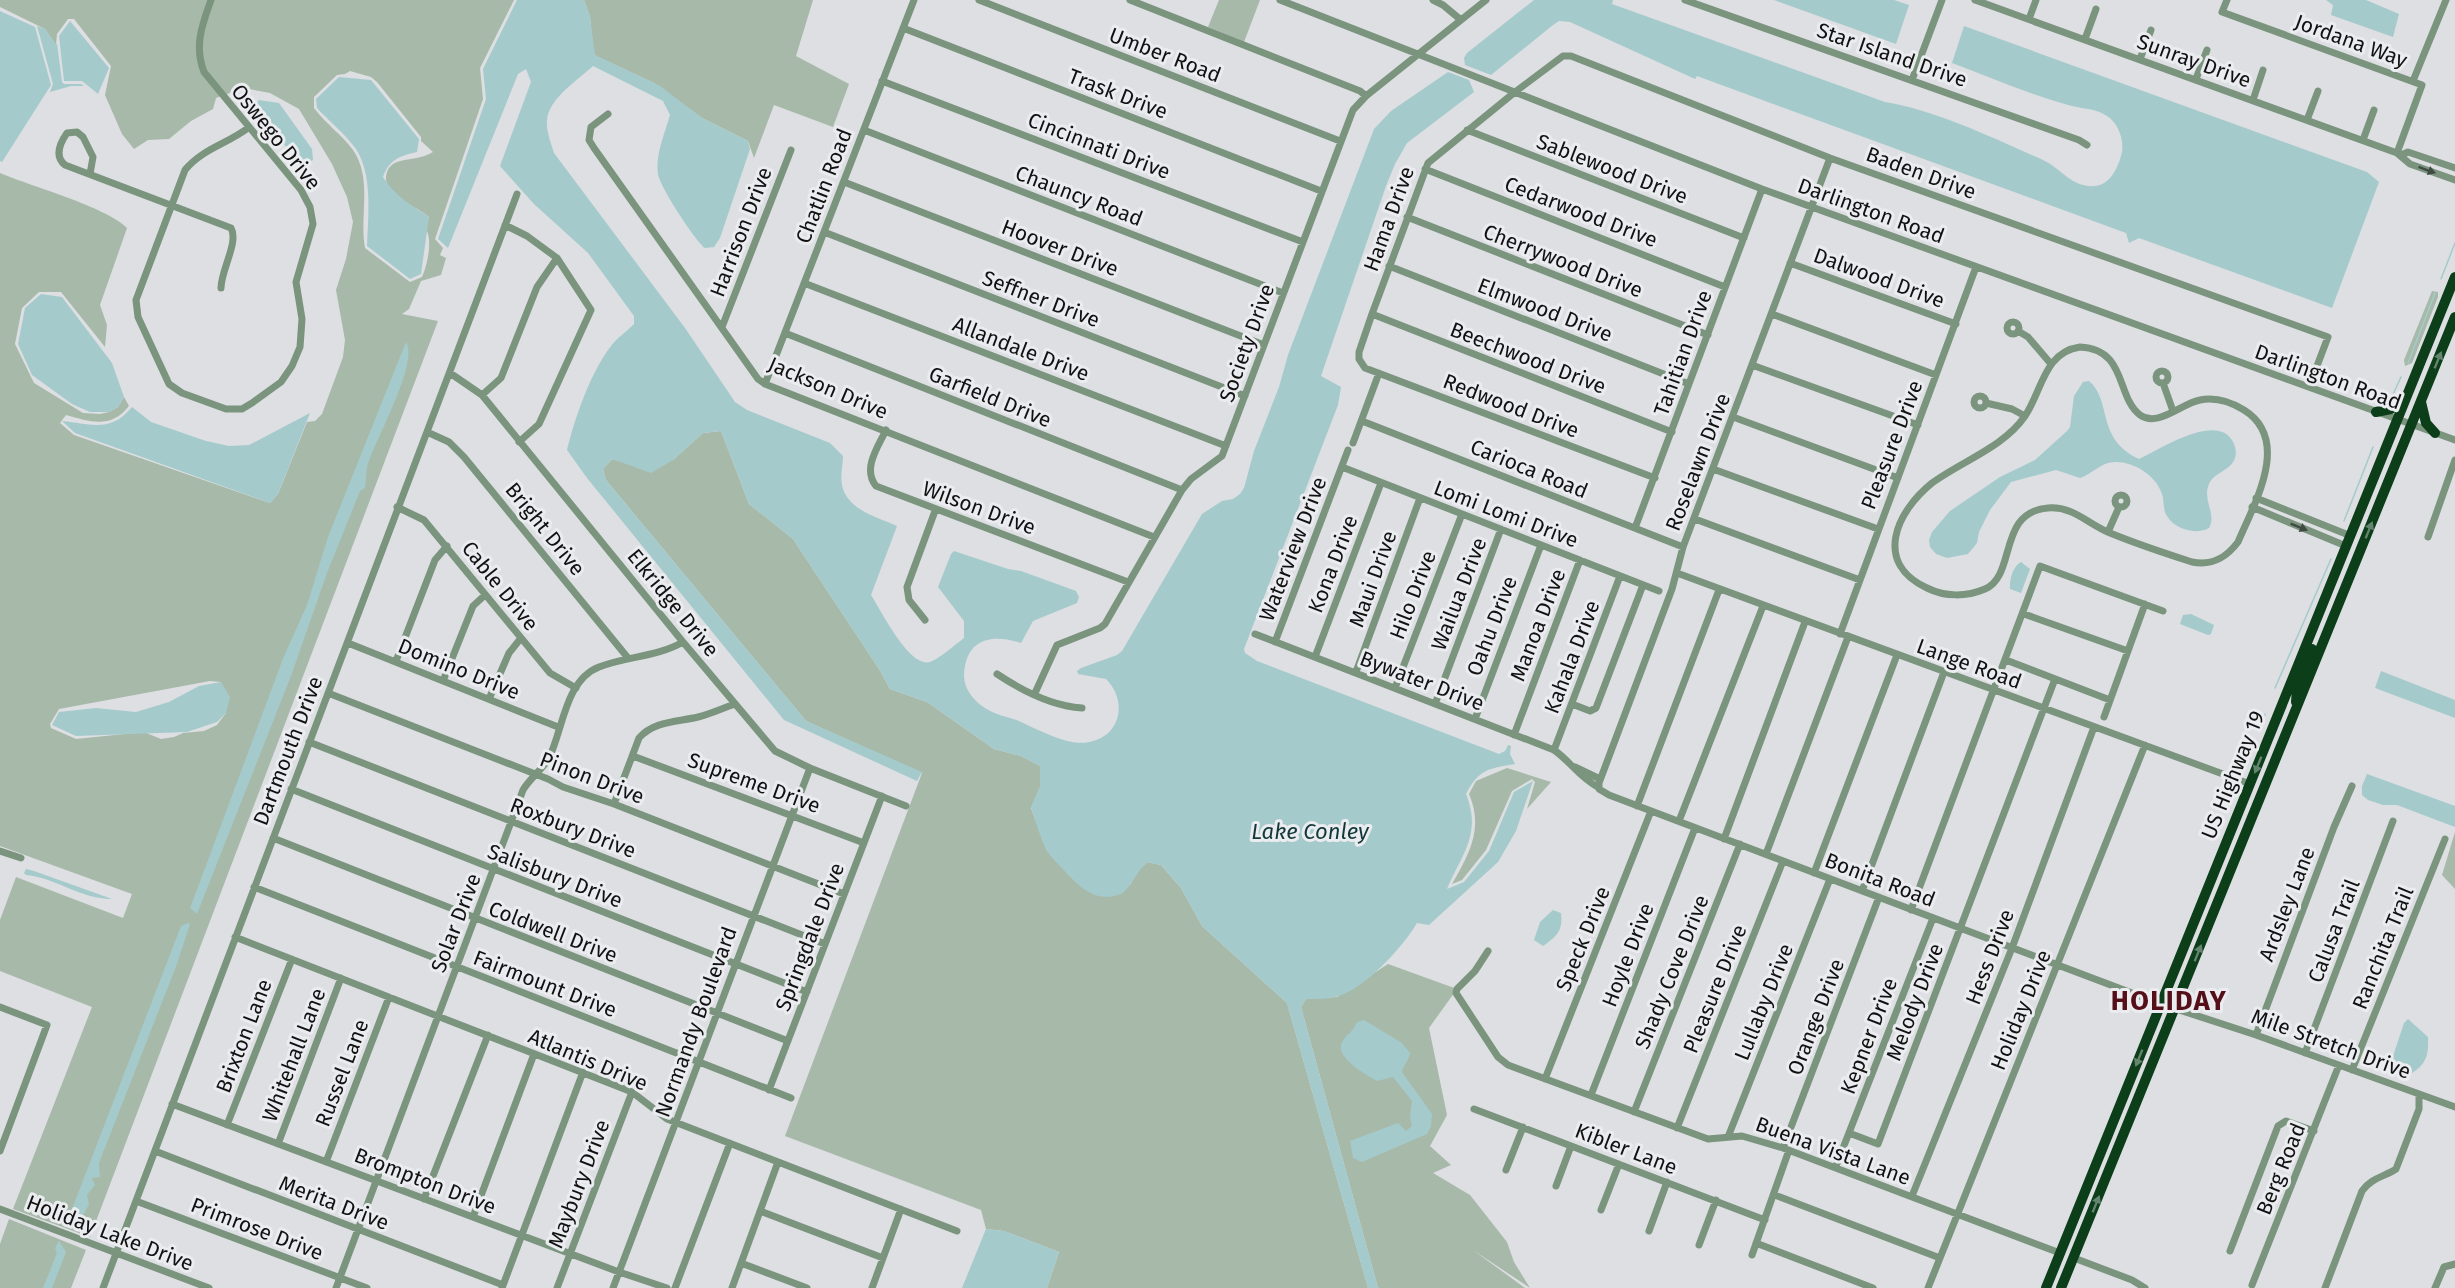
<svg xmlns="http://www.w3.org/2000/svg" width="2455" height="1288" font-family="'Fira Sans',sans-serif">
<style>
.green{fill:#a7b9a9;fill-rule:evenodd}
.water{fill:#a5cacc}
.lines{fill:none;stroke-linecap:round;stroke-linejoin:round}
.stream{stroke:#a5cacc;stroke-width:1.5}
.minor{stroke:#7a947e;stroke-width:7}
.highway{stroke:#0c3e1a;stroke-width:10}
.oneway{fill:#404c43}
.oneway2{fill:#65846f}
.labels{text-anchor:middle;stroke-width:6;stroke-linejoin:round;paint-order:stroke}
.street-label{font-size:21px;fill:#111112;stroke:#ebecef}
.water-label{font-size:22px;font-style:italic;fill:#123839;stroke:#ebecef}
.district-label{font-size:27px;font-weight:bold;letter-spacing:1.5px;fill:#540f19;stroke:#ebecef}
</style>
<rect width="100%" height="100%" fill="#dddfe2"/>
<path class="green" d="M0,0H514L480,68L483,99L435,239L443,248L440,255L446,258L441,275L421,281L409,309L402,314L438,321L90,1237L13,1209L92,1007L0,971V920L16,877L123,918L132,894L0,846V173C30,186 107,207 127,228L100,305L107,325L105,347L61,292H39L22,308L15,344L34,383L83,413L100,414L109,412L118,407L124,397L129,406C111,429 91,422 66,415L60,423L74,435L270,503L278,494L307,422L315,421L322,414L343,357L345,340L336,290L346,259L353,222L347,197L332,164L299,109L270,93L244,88L216,98L213,109L191,121L169,139L148,140L134,149L122,134L105,95L111,66L74,19H68L57,34L56,45L45,29L0,7ZM350,71L371,77L377,82L421,137V141L433,152C422,159 409,158 397,162C392,164 389,167 387,172C379,194 417,206 429,217L426,229C433,241 427,266 422,277L410,282L365,248C359,217 373,179 353,150C342,135 326,124 314,108V97L337,75L345,74ZM210,681L221,682L226,713L217,725L204,731L183,733L174,737L161,739L144,732L76,739L51,728L50,724L59,709Z
M584,0H813L796,56L849,84L833,127L774,105L754,158L748,141L702,118L654,83L594,55L590,17Z
M1219,0H1260L1244,42L1208,27Z
M2432,291L2438,292V297L2412,363L2405,366L2404,360Z
M721,431L749,504L793,539L879,669L890,689L927,702L994,749L1021,756L1040,766V787L1031,808L1047,851L1130,885L1137,872L1147,862L1161,865L1181,888L1202,926L1287,1003L1368,1288H1047L1059,1252L1004,1231L986,1229L981,1210L785,1136L922,773L806,721L606,480L603,469L612,459L631,464L673,460L703,433Z
M1507,768L1551,782L1527,809L1535,782L1532,779L1512,791L1486,850L1462,880L1452,884C1469,854 1484,829 1469,794L1476,781Z
M2455,832V889L2442,875Z
M1388,964L1457,989L1429,1028L1447,1115L1430,1146L1451,1165L1433,1173L1470,1195L1507,1242L1514,1262L1530,1288L1473,1250L1525,1288H1378L1301,1007L1306,999L1337,997Z
M9,1219L86,1250L71,1288H0V1244Z"/>
<path class="water" d="M517,0H584L590,17L595,55L660,86L702,118L748,141L750,149L720,238L714,247L705,248C695,241 659,185 658,174C655,155 665,133 670,115L663,101L593,66C578,80 549,98 547,120C546,131 551,143 554,153L685,328L735,402L747,410L830,443L843,456C843,465 840,476 842,485C847,510 877,517 897,526L871,595C881,610 909,668 930,662C939,659 956,644 964,638V621L938,587L951,554L954,551L1008,569L1021,571L1076,591L1079,597L1077,603L1033,621L1021,643C991,633 965,639 964,676C964,689 974,701 985,708C995,715 1009,717 1019,721C1037,729 1069,747 1089,742C1121,736 1128,701 1106,679L1078,674L1077,671L1081,668L1117,655L1122,651L1202,514L1222,501L1233,499L1240,494L1244,488L1254,451L1279,387L1288,355L1374,129L1391,111L1448,72L1469,80L1474,92L1407,143L1395,164L1386,186L1321,376L1341,387L1338,405L1244,649L1245,653L1257,661L1499,754L1505,751L1508,745L1511,746L1510,754L1515,764C1489,768 1478,770 1466,794C1482,834 1462,854 1447,889L1464,882L1489,851L1514,792L1533,781L1516,831L1498,862L1429,925L1417,923C1404,946 1362,992 1335,997C1326,999 1316,999 1306,999L1301,1007L1378,1288H1368L1287,1003L1202,926L1181,888L1161,865L1147,862C1138,870 1129,890 1121,894C1095,904 1078,886 1062,868C1057,863 1051,857 1047,851C1040,838 1036,821 1031,807L1040,787V766L1021,756L994,749L927,702L890,689L879,669L793,539L749,504L721,431L703,433L673,460L651,473L612,459L603,469L606,480L806,721L922,772L917,781L784,720L587,478L567,450C575,418 590,373 611,346C617,338 627,331 634,324V316L588,253L534,204L500,166L531,82L526,69L518,74L448,248L438,239L486,99L483,69Z
M1534,0H1613L1612,4L1885,102C1933,109 1998,140 2043,160C2062,169 2072,188 2095,186C2111,185 2119,165 2122,152C2124,139 2118,123 2107,116C2096,108 2081,109 2068,105C2028,94 1990,77 1952,63L1964,26L2367,172L2379,182L2332,308L2139,238L2129,243L2126,233L1697,76L1695,79L1570,22L1559,21L1553,25L1491,75L1465,65L1464,58L1467,53Z
M1774,0H1894L1909,5L1896,44Z
M2326,0H2366L2399,14L2393,37L2331,15L2333,5Z
M0,11L35,27L51,85L2,162L0,161Z
M70,21L109,68L98,94L82,81H64L59,36Z
M37,26L45,29L56,45L57,43L62,82L64,84H81L84,86H71L50,92L53,84Z
M339,77L371,80L419,139L417,152C399,156 389,160 383,177C394,195 412,206 429,217L421,274L410,279L367,246C368,216 373,175 356,149C345,134 329,121 317,108L316,99Z
M259,100L279,103L312,149L313,160L303,167L253,107Z
M41,294L62,297L112,363L124,397L118,407L109,412H90L72,404L32,375L18,344L25,308Z
M406,342C419,362 377,437 369,461C365,471 367,478 365,488L360,491L327,573L291,676L197,914L190,908L192,903L284,656L307,605L328,537Z
M2089,381C2113,402 2095,438 2139,459C2160,449 2215,413 2232,440C2235,445 2237,452 2235,458C2231,471 2214,472 2209,484C2202,500 2217,514 2209,528C2195,536 2171,528 2165,512C2163,506 2164,499 2162,494C2156,475 2133,461 2114,462C2100,463 2092,474 2080,478L2056,470L2011,482L1990,510L1979,532L1977,543L1968,554L1947,558L1936,554L1930,547L1929,540L1932,532L1950,511L2000,477L2035,460L2067,431L2070,427L2074,396L2083,382Z
M132,407L151,422L206,441L229,446L249,445L310,413L278,494L270,503L75,433L62,421C91,424 111,433 132,407Z
M2021,562L2030,569L2021,593L2010,589C2009,580 2013,566 2021,562Z
M2191,614L2214,625L2211,634L2208,635L2180,624L2183,615Z
M2381,671L2455,700V718L2375,688Z
M221,682L230,697L226,713L217,722L187,732L76,736L52,725L59,712L96,708L136,712L169,702L199,686Z
M2367,774L2455,806V827L2397,805H2383L2368,800L2362,795V786Z
M26,869L34,871L112,899C80,899 57,878 26,875L24,873Z
M1553,910L1561,913C1563,931 1557,936 1543,946L1534,940L1540,922Z
M188,923L190,924L177,964L99,1163L100,1177L92,1178L95,1185L87,1195L89,1204L77,1227L66,1223L68,1213L72,1209L181,926Z
M2408,1019L2428,1037C2429,1058 2425,1066 2407,1076L2390,1065L2404,1023Z
M1364,1020L1402,1043L1410,1053C1409,1061 1403,1065 1402,1072L1432,1114L1431,1126L1427,1134L1362,1162L1353,1158L1350,1141L1398,1123L1406,1131L1412,1126L1410,1116L1412,1101L1393,1077L1377,1081C1366,1075 1332,1056 1343,1041C1348,1032 1351,1035 1357,1022Z
M986,1229L1004,1231L1059,1252L1047,1288H962Z
M59,1241L66,1252L52,1288H43L57,1253L55,1248Z"/>
<g class="lines">
<path class="stream" d="M2441,279L2455,243
M2408,363L2435,293
M2388,405L2401,377
M2344,521L2373,447
M2275,688L2331,559
M2262,726L2265,714"/>
<path class="minor" d="M211,0C202,25 194,46 204,72L301,190L310,207L313,224L296,282L302,319L300,347L292,366L281,382L252,403L242,409H226L182,393L169,384L138,317L136,300L185,170C202,149 227,144 248,128
M979,0L1340,141
M1130,0L1360,91L1366,96
M1280,0L1762,189L2455,440
M1433,0L1443,5L1461,20
M1685,0L2079,140L2087,145
M1975,0L2397,153L2410,164L2455,180
M2227,0L2222,12L2422,85L2397,153
M2029,19L2036,0
M903,28L1321,191
M2085,39L2096,9
M2140,59L2151,30
M2196,79L2207,50
M1912,80L1942,0
M882,81L1303,242
M2413,81L2446,0
M2253,100L2263,70
M608,114L591,127L589,140L594,148L758,379L765,384L1154,537
M2307,120L2318,91
M864,130L1283,293
M1467,130L1744,238
M2363,140L2374,110
M2401,155L2408,152L2455,168
M1830,158L1683,547L1672,589L1599,783V789L1609,795L2161,1004L2256,1035L2455,1107
M1425,169L1725,287
M90,174L93,157L83,137L77,132L67,133C60,143 54,156 65,165L231,228C239,242 221,270 221,288
M844,182L1264,345
M1407,217L1708,335
M505,225L527,236L557,258L591,310L539,424L519,442
M824,232L1245,396
M1790,263L1956,324
M1389,266L1689,384
M804,283L1226,446
M1372,314L1672,432
M1772,314L1936,375
M2007 328a6 6 0 1 1 12 0a6 6 0 1 1-12 0Z
M722,327L791,150
M2018,331L2028,337L2051,364
M785,333L1182,490
M2080,347C2127,349 2116,397 2140,415C2158,428 2182,403 2200,400C2215,397 2231,402 2244,410C2292,440 2254,504 2238,542C2226,558 2212,566 2192,562C2164,553 2137,544 2110,533C2088,524 2073,506 2048,508C1997,512 2017,575 1985,589C1966,597 1945,597 1927,588C1873,563 1896,512 1932,483C1962,461 2004,447 2025,416C2042,391 2044,352 2080,347Z
M1752,365L1918,425
M2156 377a6 6 0 1 1 12 0a6 6 0 1 1-12 0Z
M450,373L482,395L683,642L775,751L810,768L906,806
M2163,383L2173,411
M765,384L914,0
M482,395L501,378L537,287L557,258
M1974 402a6 6 0 1 1 12 0a6 6 0 1 1-12 0Z
M1986,403L2012,409L2025,416
M1733,417L1898,478
M1362,421L1683,547
M886,430C878,447 862,469 876,486L1128,582
M427,432L449,442L464,457L628,658
M1353,443L1379,373
M1342,467L1659,591
M1713,469L1878,529
M1655,478L1365,368L1359,359V352L1372,314L1428,163L1515,92L1563,56H1571L1830,158L2328,337L2309,387
M2115 501a6 6 0 1 1 12 0a6 6 0 1 1-12 0Z
M2256,498L2351,536
M397,507L424,520L550,673L576,688
M2252,507L2346,546
M1695,519L1860,580
M1635,528L1762,189
M2108,532L2119,507
M2428,537L2455,460
M1677,573L2250,784
M2024,614L2128,651
M925,620L909,600L907,587L935,511
M1255,634L1554,750C1570,761 1580,778 1598,787
M1840,634L1976,267
M1275,642L1348,450
M348,643L558,727
M1315,657L1381,483
M2006,660L2110,700
M396,661L435,560L447,546
M1356,672L1420,498
M997,674C1021,690 1053,706 1082,708
M443,681L473,606L485,595
M1395,688L1462,514
M328,693L548,779L563,787L614,804L844,894
M1035,693L1057,645L1100,628L1105,624L1182,490L1191,479L1222,456L1353,110L1366,96L1486,0
M489,699L509,653L521,638
M1435,704L1501,529
M1572,704L1590,711L1596,708L1643,585
M2104,717L2145,604
M1475,719L1541,545
M1514,735L1580,560
M309,742L825,944
M1554,750L1620,576
M633,756L864,843
M1575,767L1600,779
M291,789L807,992
M614,804L639,738C654,721 677,722 698,717C710,714 723,708 735,704
M1637,806L1719,590
M1679,821L1763,606
M273,838L788,1041
M1724,839L1805,622
M0,851L21,858
M1766,854L1848,637
M1814,873L1897,655
M254,887L791,1098
M1862,891L1944,672
M1911,910L2040,566L2163,611
M235,937L632,1092L667,1119L957,1231
M1488,951L1475,971L1457,989L1456,993L1498,1057L1508,1065L1708,1139L1742,1136L1783,1148L2060,1253
M0,1007L47,1025L0,1151
M2256,1035L2334,827L2352,786
M2305,1053L2393,821
M2352,1070L2445,839
M1545,1079L1651,811
M769,1090L882,796
M1591,1095L1695,828
M172,1104L619,1272L667,1288
M1474,1109L1765,1220
M1634,1112L1740,844
M227,1125L292,959
M1677,1128L1783,861
M1849,1133L1878,1144L2055,679
M1728,1137L1830,879
M278,1144L341,978
M1783,1148L1879,897
M155,1151L503,1285
M326,1162L389,997
M1836,1166L1933,918
M1506,1170L1523,1127
M1556,1186L1571,1146
M1775,1195L1940,1258
M1912,1196L2012,948L2094,727
M424,1199L488,1035
M136,1201L367,1288
M0,1209L209,1288
M1601,1210L1619,1164
M760,1211L883,1258
M473,1217L534,1054
M1649,1231L1667,1182
M1756,1243L1873,1288
M1699,1245L1716,1200
M2230,1251L2278,1126L2286,1121L2314,1131
M1752,1255L1789,1150
M2074,1258L2132,1280L2145,1288
M741,1263L807,1288
M2252,1285L2339,1065
M103,1288L517,194
M336,1288L523,790C530,778 542,770 549,758C563,730 565,680 599,667C627,656 657,657 683,642
M502,1288L583,1072
M557,1288L632,1092
M613,1288L810,768
M675,1288L730,1143
M732,1288L778,1162
M872,1288L901,1209
M1928,1288L2145,745
M2325,1288L2362,1191C2371,1178 2384,1177 2396,1169L2419,1109V1094
M2435,1288L2444,1267L2455,1264"/>
<path class="highway" d="M2421,402L2426,423L2435,433
M2376,412L2391,409L2403,399
M2296,702L2297,689L2312,649
M2046,1288L2455,277
M2061,1288L2455,317"/>
</g>
<defs><path id="oneway-solid" d="M-6-.8H1V-3.2L6.5 0L1 3.2V.8H-6Z" transform="scale(1.5)"/></defs>
<g class="oneway">
<use href="#oneway-solid" transform="translate(2427 170) rotate(20)"/>
<use href="#oneway-solid" transform="translate(2299 527) rotate(22)"/>
</g>
<g class="oneway2">
<use href="#oneway-solid" transform="translate(2438 360) rotate(-68)"/>
<use href="#oneway-solid" transform="translate(2369 530) rotate(-68)"/>
<use href="#oneway-solid" transform="translate(2258 765) rotate(112)"/>
<use href="#oneway-solid" transform="translate(2198 953) rotate(-68)"/>
<use href="#oneway-solid" transform="translate(2139 1058) rotate(112)"/>
<use href="#oneway-solid" transform="translate(2096 1204) rotate(-68)"/>
</g>
<g class="labels">
<g class="street-label">
<text transform="translate(2351 41) rotate(20)" y="7">Jordana Way</text>
<text transform="translate(1165 55) rotate(21)" y="7">Umber Road</text>
<text transform="translate(1892 55) rotate(19)" y="7">Star Island Drive</text>
<text transform="translate(2194 61) rotate(20)" y="7">Sunray Drive</text>
<text transform="translate(1118 94) rotate(21)" y="7">Trask Drive</text>
<text transform="translate(276 137) rotate(51)" y="7">Oswego Drive</text>
<text transform="translate(1099 146) rotate(21)" y="7">Cincinnati Drive</text>
<text transform="translate(1612 169) rotate(21)" y="7">Sablewood Drive</text>
<text transform="translate(1921 173) rotate(20)" y="7">Baden Drive</text>
<text transform="translate(824 186) rotate(-69)" y="7">Chatlin Road</text>
<text transform="translate(1079 196) rotate(21)" y="7">Chauncy Road</text>
<text transform="translate(1871 211) rotate(20)" y="7">Darlington Road</text>
<text transform="translate(1581 212) rotate(21)" y="7">Cedarwood Drive</text>
<text transform="translate(1389 219) rotate(-70)" y="7">Hama Drive</text>
<text transform="translate(741 232) rotate(-69)" y="7">Harrison Drive</text>
<text transform="translate(1060 248) rotate(21)" y="7">Hoover Drive</text>
<text transform="translate(1563 261) rotate(21)" y="7">Cherrywood Drive</text>
<text transform="translate(1879 278) rotate(20)" y="7">Dalwood Drive</text>
<text transform="translate(1041 299) rotate(21)" y="7">Seffner Drive</text>
<text transform="translate(1545 310) rotate(21)" y="7">Elmwood Drive</text>
<text transform="translate(1247 343) rotate(-70)" y="7">Society Drive</text>
<text transform="translate(1021 349) rotate(21)" y="7">Allandale Drive</text>
<text transform="translate(1683 353) rotate(-70)" y="7">Tahitian Drive</text>
<text transform="translate(1528 358) rotate(21)" y="7">Beechwood Drive</text>
<text transform="translate(2328 377) rotate(20)" y="7">Darlington Road</text>
<text transform="translate(828 388) rotate(23)" y="7">Jackson Drive</text>
<text transform="translate(990 397) rotate(22)" y="7">Garfield Drive</text>
<text transform="translate(1511 406) rotate(21)" y="7">Redwood Drive</text>
<text transform="translate(1892 445) rotate(-69)" y="7">Pleasure Drive</text>
<text transform="translate(1698 462) rotate(-69)" y="7">Roselawn Drive</text>
<text transform="translate(1529 469) rotate(22)" y="7">Carioca Road</text>
<text transform="translate(979 508) rotate(20)" y="7">Wilson Drive</text>
<text transform="translate(1506 514) rotate(21)" y="7">Lomi Lomi Drive</text>
<text transform="translate(545 529) rotate(51)" y="7">Bright Drive</text>
<text transform="translate(1293 549) rotate(-69)" y="7">Waterview Drive</text>
<text transform="translate(1333 564) rotate(-69)" y="7">Kona Drive</text>
<text transform="translate(1373 579) rotate(-70)" y="7">Maui Drive</text>
<text transform="translate(500 586) rotate(51)" y="7">Cable Drive</text>
<text transform="translate(1459 594) rotate(-69)" y="7">Wailua Drive</text>
<text transform="translate(1413 595) rotate(-69)" y="7">Hilo Drive</text>
<text transform="translate(673 603) rotate(51)" y="7">Elkridge Drive</text>
<text transform="translate(1538 625) rotate(-69)" y="7">Manoa Drive</text>
<text transform="translate(1492 626) rotate(-69)" y="7">Oahu Drive</text>
<text transform="translate(1572 657) rotate(-69)" y="7">Kahala Drive</text>
<text transform="translate(1969 664) rotate(20)" y="7">Lange Road</text>
<text transform="translate(459 669) rotate(22)" y="7">Domino Drive</text>
<text transform="translate(1422 681) rotate(21)" y="7">Bywater Drive</text>
<text transform="translate(288 751) rotate(-69)" y="7">Dartmouth Drive</text>
<text transform="translate(2233 775) rotate(-68)" y="7">US Highway 19</text>
<text transform="translate(592 778) rotate(21)" y="7">Pinon Drive</text>
<text transform="translate(754 783) rotate(20)" y="7">Supreme Drive</text>
<text transform="translate(573 828) rotate(21)" y="7">Roxbury Drive</text>
<text transform="translate(555 876) rotate(21)" y="7">Salisbury Drive</text>
<text transform="translate(1880 880) rotate(21)" y="7">Bonita Road</text>
<text transform="translate(2287 904) rotate(-69)" y="7">Ardsley Lane</text>
<text transform="translate(456 923) rotate(-69)" y="7">Solar Drive</text>
<text transform="translate(2334 931) rotate(-69)" y="7">Calusa Trail</text>
<text transform="translate(553 932) rotate(21)" y="7">Coldwell Drive</text>
<text transform="translate(810 937) rotate(-69)" y="7">Springdale Drive</text>
<text transform="translate(1583 939) rotate(-68)" y="7">Speck Drive</text>
<text transform="translate(2383 948) rotate(-68)" y="7">Ranchita Trail</text>
<text transform="translate(1628 955) rotate(-69)" y="7">Hoyle Drive</text>
<text transform="translate(1990 957) rotate(-69)" y="7">Hess Drive</text>
<text transform="translate(1672 972) rotate(-68)" y="7">Shady Cove Drive</text>
<text transform="translate(545 984) rotate(21)" y="7">Fairmount Drive</text>
<text transform="translate(1715 989) rotate(-68)" y="7">Pleasure Drive</text>
<text transform="translate(1764 1002) rotate(-68)" y="7">Lullaby Drive</text>
<text transform="translate(1915 1002) rotate(-69)" y="7">Melody Drive</text>
<text transform="translate(2021 1010) rotate(-68)" y="7">Holiday Drive</text>
<text transform="translate(1816 1017) rotate(-69)" y="7">Orange Drive</text>
<text transform="translate(696 1022) rotate(-70)" y="7">Normandy Boulevard</text>
<text transform="translate(244 1036) rotate(-69)" y="7">Brixton Lane</text>
<text transform="translate(1869 1036) rotate(-69)" y="7">Kepner Drive</text>
<text transform="translate(2331 1044) rotate(20)" y="7">Mile Stretch Drive</text>
<text transform="translate(294 1055) rotate(-69)" y="7">Whitehall Lane</text>
<text transform="translate(588 1060) rotate(23)" y="7">Atlantis Drive</text>
<text transform="translate(342 1073) rotate(-69)" y="7">Russel Lane</text>
<text transform="translate(1626 1149) rotate(21)" y="7">Kibler Lane</text>
<text transform="translate(1833 1151) rotate(20)" y="7">Buena Vista Lane</text>
<text transform="translate(2281 1169) rotate(-68)" y="7">Berg Road</text>
<text transform="translate(425 1181) rotate(21)" y="7">Brompton Drive</text>
<text transform="translate(579 1184) rotate(-69)" y="7">Maybury Drive</text>
<text transform="translate(334 1203) rotate(21)" y="7">Merita Drive</text>
<text transform="translate(257 1229) rotate(21)" y="7">Primrose Drive</text>
<text transform="translate(110 1233) rotate(21)" y="7">Holiday Lake Drive</text>
</g>
<g class="water-label">
<text x="1310" y="839">Lake Conley</text>
</g>
<g class="district-label">
<text x="2169" y="1010">HOLIDAY</text>
</g>
</g>
</svg>
